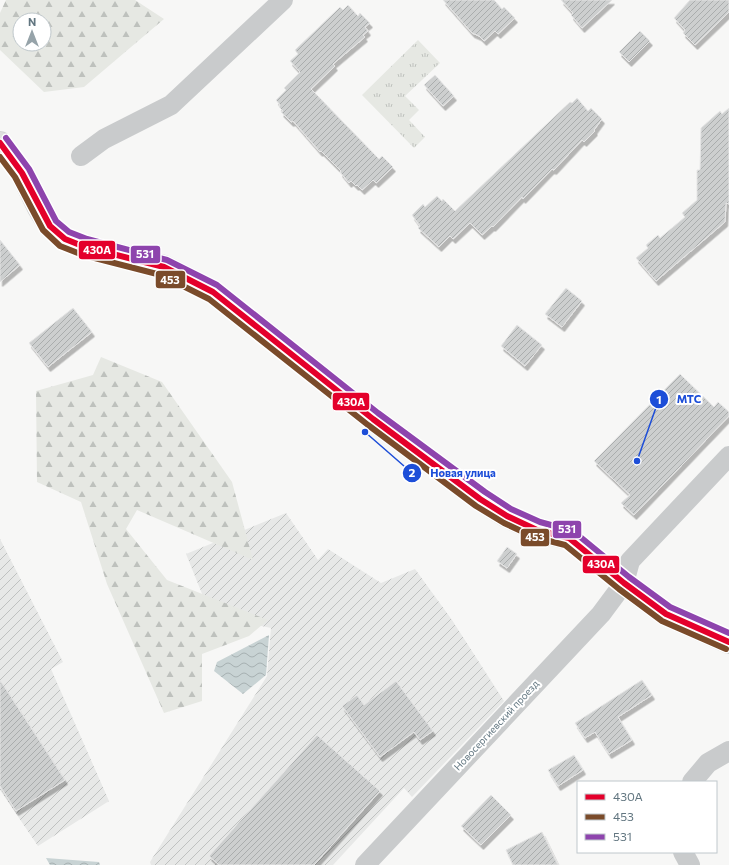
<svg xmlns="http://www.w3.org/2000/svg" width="729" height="865" font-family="Commissioner,sans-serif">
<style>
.industrial{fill:url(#industrial-furrows)}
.grass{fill:url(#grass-tufts)}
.forest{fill:url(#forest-firs);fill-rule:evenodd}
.water{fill:url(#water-waves)}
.building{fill:url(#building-hatch);stroke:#e6e6e6;filter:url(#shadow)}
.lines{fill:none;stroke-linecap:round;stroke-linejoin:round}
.major-casing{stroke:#d3d4d4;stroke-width:24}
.minor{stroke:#c9cbcc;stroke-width:20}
.major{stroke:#dedfdf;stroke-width:22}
.bus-1-casing{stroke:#fff;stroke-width:9}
.bus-2-casing{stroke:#fff;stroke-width:9}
.bus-3-casing{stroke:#fff;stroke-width:9}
.bus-1{stroke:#e4002b;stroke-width:6}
.bus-2{stroke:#7a4b2a;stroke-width:6}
.bus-3{stroke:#8e44ad;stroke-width:6}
.labels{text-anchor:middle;stroke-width:4;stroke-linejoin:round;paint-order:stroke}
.street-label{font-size:10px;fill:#627680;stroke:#fff}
.leader{fill:none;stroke:#1d4ed8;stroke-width:1.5}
.callout-dot{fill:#1d4ed8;stroke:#fff;stroke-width:1.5}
.mark-label{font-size:12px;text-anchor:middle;font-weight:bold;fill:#fff}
.callout-label{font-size:11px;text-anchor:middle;font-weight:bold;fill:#1d4ed8;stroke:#fff;stroke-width:4;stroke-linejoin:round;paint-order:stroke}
.line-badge{stroke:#fff;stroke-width:1.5}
.badge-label{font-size:11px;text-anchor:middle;font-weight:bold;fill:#fff}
</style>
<defs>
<pattern id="industrial-furrows" width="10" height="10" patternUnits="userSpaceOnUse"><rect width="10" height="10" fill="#e7e8e7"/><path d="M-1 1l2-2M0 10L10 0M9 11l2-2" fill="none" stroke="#bfc1c0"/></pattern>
<pattern id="grass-tufts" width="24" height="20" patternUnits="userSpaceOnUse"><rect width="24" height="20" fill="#e6e8e3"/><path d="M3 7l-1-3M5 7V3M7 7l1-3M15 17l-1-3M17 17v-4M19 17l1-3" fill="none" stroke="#bec1bd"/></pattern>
<pattern id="forest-firs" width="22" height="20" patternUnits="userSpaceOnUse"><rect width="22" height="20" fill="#e6e8e3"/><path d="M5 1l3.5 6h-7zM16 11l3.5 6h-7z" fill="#bec1bd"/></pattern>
<pattern id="water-waves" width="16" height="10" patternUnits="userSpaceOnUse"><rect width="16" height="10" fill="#c8d3d4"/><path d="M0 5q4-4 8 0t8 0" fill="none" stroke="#a6b0b1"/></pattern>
<pattern id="building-hatch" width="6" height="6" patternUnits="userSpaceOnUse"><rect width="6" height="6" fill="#cdcfcf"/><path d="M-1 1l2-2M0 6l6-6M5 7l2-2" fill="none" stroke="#aaadad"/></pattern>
<filter id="shadow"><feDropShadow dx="2.5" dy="4.5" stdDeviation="0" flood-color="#0004"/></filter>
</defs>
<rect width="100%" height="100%" fill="#f7f7f6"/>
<path class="industrial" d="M286,513L318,560L328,549L381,583L415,569L452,620L504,701L412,797L404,788L333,865H151L150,862L267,676L271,628L211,616L186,554Z
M0,539L63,662L51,669L109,801L38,846L0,790Z"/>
<path class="grass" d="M418,40L440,63L405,96L419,110L409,120L425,137L414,148L362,95Z"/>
<path class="forest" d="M6,0H135L164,19L84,87L44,92L0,50V13ZM20,20H44V44H20Z
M101,357L162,382L232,482L253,560L137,510L126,529L167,580L268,620L249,636L202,654V701L164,713L107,584L81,502L37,482L36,391L93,375Z"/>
<path class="water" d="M269,635L266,675L243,694L214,671L217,662Z
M46,858L99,862L100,865H50Z"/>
<path class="building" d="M443,0H494L502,9L504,7L515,18L498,34L495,31L484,41L479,36L472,33Z
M561,0H612L582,28L571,15L573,13Z
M690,0H729V12L695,45L683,33L685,30L674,18Z
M348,5L358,16L360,13L370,23L365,27L368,31L363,35L365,37L333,64L335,66L311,89L379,159L382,156L393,167L376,183L373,180L362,190L357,185L356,186L351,181L349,183L340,172L341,171L321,151L320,152L293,121L291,122L281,112L283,111L279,107L280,105L276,100L286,90L284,88L300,72L290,61L298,54L295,50L340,7L343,10Z
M640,31L650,41L629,62L619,52Z
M435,75L454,96L443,106L424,85Z
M577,98L588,111L591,108L602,119L594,130L595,131L584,142L582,140L554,170L552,169L523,199L522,197L493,227L492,226L482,235L470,223L453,239L450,236L439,247L418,228L420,226L412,215L423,204L425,207L437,196L442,201L443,199L455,211L570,102L572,103Z
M729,108V204L726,203L725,222L656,281L636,258L648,248L646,245L658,235L660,238L685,217L682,213L697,200V170H700L701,128L720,111L722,114Z
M0,240L20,265L0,282Z
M566,288L582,301L562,327L545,314Z
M73,308L92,332L48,367L29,343Z
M517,325L542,345L525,366L501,346Z
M680,374L714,407L718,402L729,412V416L634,515L621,503L630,495L594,461Z
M507,547L517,554L507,568L497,561Z
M0,680L65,780L16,811L0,786Z
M642,680L652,695L618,717L632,740L609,754L595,732L585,738L575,723Z
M396,681L433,731L420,740L414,732L380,757L342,706L357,695L364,705Z
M317,735L380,791L314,865H219L209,856Z
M574,755L583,770L558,786L548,770Z
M491,795L511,815L481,845L461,826Z
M542,832L558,865H513L506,850Z"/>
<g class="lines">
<defs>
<path id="major" d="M0,143L22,173L39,208L50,226L65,239L85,247L164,267L213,292L373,419L480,499L507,516L537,530L569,538L624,583L666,614L729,642"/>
</defs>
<use href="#major" class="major-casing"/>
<path class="minor" d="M81,156L104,139L171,105L283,0
M692,782L708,763L729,751
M683,852L690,865
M365,865L601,614L624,583L630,561L729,456"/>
<use href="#major" class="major"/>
<defs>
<path id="bus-1" d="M0,143L22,173L50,226L65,239L85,247L164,267L213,292L373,419L480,499L507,516L537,530L569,538L624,583L666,614L729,642"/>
<path id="bus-2" d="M0,157L15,177L43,230L60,246L83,255L161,275L209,299L368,425L476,506L504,523L534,537L565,545L619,589L662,621L726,649"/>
<path id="bus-3" d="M6,138L29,169L56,221L69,232L87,239L167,260L217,285L378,413L485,492L511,509L540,522L573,531L629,577L670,607L729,633"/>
</defs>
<use href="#bus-1" class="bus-1-casing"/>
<use href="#bus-2" class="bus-2-casing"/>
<use href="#bus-3" class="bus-3-casing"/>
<use href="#bus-1" class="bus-1"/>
<use href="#bus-2" class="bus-2"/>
<use href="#bus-3" class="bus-3"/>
</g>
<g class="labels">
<g class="street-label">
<text transform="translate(496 725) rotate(-47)" y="4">Новосергиевский проезд</text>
</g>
</g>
<path class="leader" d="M637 461L659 399M365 432L412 473"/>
<g class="callout-dot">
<circle cx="637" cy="461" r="4"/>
<circle cx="365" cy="432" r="4"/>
<circle cx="659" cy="399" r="10"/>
<circle cx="412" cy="473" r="10"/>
</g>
<g class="mark-label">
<text x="659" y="404">1</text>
<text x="412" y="477">2</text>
</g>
<g class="callout-label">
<text x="689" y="403">МТС</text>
<text x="463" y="477">Новая улица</text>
</g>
<g class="line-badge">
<rect x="78" y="240" width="38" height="20" rx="4" fill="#e4002b"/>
<rect x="130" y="245" width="31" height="19" rx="4" fill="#8e44ad"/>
<rect x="155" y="270" width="31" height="19" rx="4" fill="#7a4b2a"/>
<rect x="332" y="392" width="38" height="19" rx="4" fill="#e4002b"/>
<rect x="552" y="520" width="30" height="19" rx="4" fill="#8e44ad"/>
<rect x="520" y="528" width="30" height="19" rx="4" fill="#7a4b2a"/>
<rect x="582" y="555" width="38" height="19" rx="4" fill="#e4002b"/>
</g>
<g class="badge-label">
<text x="97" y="254">430А</text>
<text x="145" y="258">531</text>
<text x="170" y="284">453</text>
<text x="351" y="406">430А</text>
<text x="567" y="533">531</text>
<text x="535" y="541">453</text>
<text x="601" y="568">430А</text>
</g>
<rect x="577" y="781" width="140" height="72" fill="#ffffff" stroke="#c0c8cc"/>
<rect x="585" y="794" width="20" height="6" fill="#e4002b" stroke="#c0c8cc"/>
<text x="613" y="801" font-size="12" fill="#627680">430А</text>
<rect x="585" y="814" width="20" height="6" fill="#7a4b2a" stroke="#c0c8cc"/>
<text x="613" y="821" font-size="12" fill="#627680">453</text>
<rect x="585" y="834" width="20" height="6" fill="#8e44ad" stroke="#c0c8cc"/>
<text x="613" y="841" font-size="12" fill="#627680">531</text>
<g transform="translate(32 32)"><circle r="19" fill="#ffffff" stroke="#c0c8cc"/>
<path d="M0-3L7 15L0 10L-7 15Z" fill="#96a3a9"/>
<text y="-6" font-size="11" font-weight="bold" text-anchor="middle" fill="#627680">N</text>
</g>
</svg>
